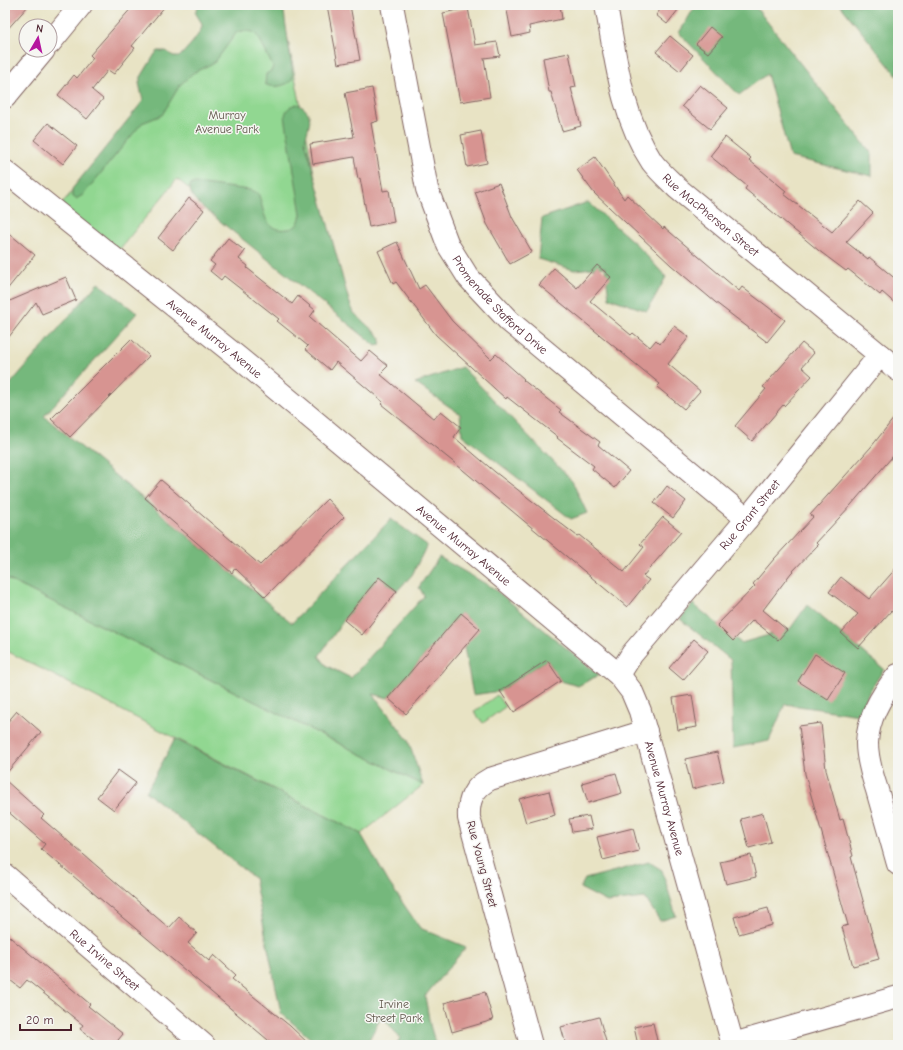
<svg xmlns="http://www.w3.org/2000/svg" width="903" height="1050" font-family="'Comic Neue',sans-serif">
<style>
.green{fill:#91d791;stroke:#6e7b5e}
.forest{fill:#74b87b;stroke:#5f6c53}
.building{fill:#d79491}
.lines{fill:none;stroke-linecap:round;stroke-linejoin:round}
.minor-casing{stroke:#816461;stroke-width:24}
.minor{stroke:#fff;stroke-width:22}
.labels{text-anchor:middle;stroke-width:3;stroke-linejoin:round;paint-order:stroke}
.park-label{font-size:12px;fill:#5f564a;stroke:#f6f6f2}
.street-label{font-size:12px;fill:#4a1f2b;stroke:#f6f6f2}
</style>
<rect width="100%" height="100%" fill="#f6f6f2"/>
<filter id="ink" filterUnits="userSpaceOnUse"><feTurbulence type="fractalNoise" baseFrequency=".025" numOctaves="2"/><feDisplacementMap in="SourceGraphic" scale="8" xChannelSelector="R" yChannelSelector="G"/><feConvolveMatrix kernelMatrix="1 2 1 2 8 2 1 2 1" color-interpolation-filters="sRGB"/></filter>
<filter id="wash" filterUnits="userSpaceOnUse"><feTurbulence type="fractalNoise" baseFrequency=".012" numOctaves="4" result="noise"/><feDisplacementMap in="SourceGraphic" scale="16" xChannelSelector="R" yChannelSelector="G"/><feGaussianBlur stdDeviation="0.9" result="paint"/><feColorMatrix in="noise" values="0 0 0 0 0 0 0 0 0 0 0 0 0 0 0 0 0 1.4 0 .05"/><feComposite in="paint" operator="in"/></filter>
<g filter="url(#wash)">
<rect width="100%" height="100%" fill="#e8e3c4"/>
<path class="green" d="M225,5H281L341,311L177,179L114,256L56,211Z
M5,578L423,785L361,834L5,650Z
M497,695L505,707L483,723L474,712Z"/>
<path class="forest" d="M199,5H283L293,76L292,80C286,86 272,89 265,84L266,74L271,71L273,67L259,38L253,32L244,31L237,32L215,62L193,73L180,85L162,115L142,123L83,195L76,199L72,196V189L143,101L139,83L141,77L155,54L158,51H166L175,57H179C185,51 201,34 202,26C202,22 197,16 195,12Z
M696,5H754L872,154V176L790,157L767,74L739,95L679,33Z
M840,5H898V77Z
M297,104C316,113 309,124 305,141L349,301L354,313L381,338L380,345L376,346L201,206C195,200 189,194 190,185L195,183L250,190L258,193C265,209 262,233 288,229C297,228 299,223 301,214L285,116C286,109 290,106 297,104Z
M588,202L637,245L666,277L647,311L609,298L605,267L574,270L538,259L542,218Z
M98,283L137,313L44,416L292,623L391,519L427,545L412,575L397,591L379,577L344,620L319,656L327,666L351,678L424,596L419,587L439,557L493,588L599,675L578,686L561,681L547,660L500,691L473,695L464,647L479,629L461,613L388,698L373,694L408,740L423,785L5,578V390Z
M462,367L572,481L587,513L571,519L462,435L460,414L415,383Z
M693,604L741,643L790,629L807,605L884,669L869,692L859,715L785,704L769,741L733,748L731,660L680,619Z
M175,739L361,834L389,883L420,928L466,947L425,996L430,1025L436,1045H396L400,1038L382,1016L366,1045H318L281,1013L254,878L146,792Z
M649,862L662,870L676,916L660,921L645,898L607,902L580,888L585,879Z"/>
<g id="blocks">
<path class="building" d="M5,5H29L5,32Z
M134,5H166L132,46L135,48L114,74L108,70L92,90L103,99L87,119L58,95L74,75L77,78L93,58L90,55Z
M327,5H350L360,60L338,64Z
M506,5H560L562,19L529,26L530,33L512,37Z
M664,5H682L667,24L656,15Z
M468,8L475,45L497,42L500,56L484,58L490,97L460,102L443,13Z
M710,27L722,37L708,53L696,44Z
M670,36L693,55L680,71L656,52Z
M569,53L576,87L571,88L581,126L562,131L551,92H549L543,58Z
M700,85L728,108L710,129L682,106Z
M372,88L378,121L371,123L383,191L389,190L394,222L369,227L360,178L358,179L354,157L313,164L310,144L354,137L345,93Z
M48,123L77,146L63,164L34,140Z
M481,131L487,163L467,167L461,135Z
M725,137L751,158L749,160L786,191L784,194L832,232L860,201L873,213L846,242L868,259L869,257L898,281V306L882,292L880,295L848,269L846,271L818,250L745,189L747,186L710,156Z
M595,157L624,199L627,195L663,229L664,227L739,291L742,287L785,320L767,342L715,302L671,265L594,193L577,170Z
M499,183L512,217L532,252L510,264L487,224L475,192Z
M189,198L204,210L173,250L158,238Z
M5,230L35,255L5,292Z
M228,238L245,251L239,259L248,266L247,268L292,304L298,296L315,310L310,317L361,361L370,351L388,366L380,374L434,419L441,411L461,427L454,437L495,472L577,536L579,535L624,572L644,547L640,544L663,517L681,532L643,576L649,580L627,607L457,465L381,404L383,402L336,362L330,370L305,349L308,346L277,321L279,319L224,276L221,280L210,271L215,265L210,261Z
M397,242L419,289L425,285L452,321L491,359L496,354L524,379L523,380L561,410L559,412L600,442L598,445L629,471L615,488L592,469L594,466L557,438L558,437L507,397L506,399L436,335L396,282L393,284L378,251Z
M597,265L611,277L590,301L631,335L633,333L650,347L656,340L660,344L674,326L689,337L668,364L700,391L684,409L657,387L660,384L539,285L554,268L577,288Z
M66,277L76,300L42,314L36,302L5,342V303Z
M131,339L149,356L70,437L51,419Z
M802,343L814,353L802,367L812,376L784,406L783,405L752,441L735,426L766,389L763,387Z
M898,413V450L851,505L816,543L818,545L791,573L763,610L787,630L778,640L753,620L733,641L717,625L755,586L753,584L774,559L813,517L810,515L871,447Z
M161,480L260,565L327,499L344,517L265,597L235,568L232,573L145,498Z
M667,486L686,501L673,518L654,503Z
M898,566V617L891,611L858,648L841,633L858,614L829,592L841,577L869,599Z
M379,577L397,591L362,635L344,620Z
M461,613L480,629L406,714L388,698Z
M694,639L708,651L683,680L669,668Z
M815,654L845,673L828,700L798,681Z
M547,660L561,681L514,712L500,691Z
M692,695L697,727L678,730L673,698Z
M17,711L41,732L5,775V725Z
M821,723L826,770L840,820L843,819L853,856L851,857L879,959L853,966L842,927L848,925L805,774L799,726Z
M717,752L724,781L692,789L685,759Z
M118,770L136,783L114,810L97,797Z
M616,773L622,793L588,803L582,783Z
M5,780L44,815L41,818L169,928L179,917L197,933L188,943L209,961L214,955L236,975L232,979L290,1026L310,1045H274L41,849L45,844L5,809Z
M549,791L555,815L526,823L519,799Z
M763,813L771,842L749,848L741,819Z
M589,816L592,829L572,832L569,819Z
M633,828L639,851L603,860L597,837Z
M751,855L756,877L726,884L720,862Z
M768,908L772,925L739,934L734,917Z
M5,933L90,1004L88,1006L123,1034L114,1045H101L80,1029L83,1025L27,980L20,988L5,976Z
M485,992L493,1020L452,1032L444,1003Z
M599,1017L607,1045H566L561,1027Z
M653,1023L658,1045H638L634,1027Z"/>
</g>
</g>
<g filter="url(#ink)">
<use href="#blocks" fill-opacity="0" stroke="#816461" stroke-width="1"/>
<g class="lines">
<defs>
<g id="minor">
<path id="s1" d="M392,5L427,189L448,245L468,277L509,321L747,519"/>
<path id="s2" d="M606,5C616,59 621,115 652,162C659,171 669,180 677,188L898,370"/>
<path d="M50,43L81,5"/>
<path d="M5,97L44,50"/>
<path id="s3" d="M5,171L239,358L619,675L632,692L640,711L733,1045"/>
<path id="s4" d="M619,675L632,654L747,519L880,355"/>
<path d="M898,675C882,694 868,717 867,743C867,759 872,775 877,790C884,815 891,839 898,864"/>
<path id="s5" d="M5,875L204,1045"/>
<path d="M733,1044L898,997"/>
<path d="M531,1045L469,818C468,800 473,788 490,779L646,731"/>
</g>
</defs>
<use href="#minor" class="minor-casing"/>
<use href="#minor" class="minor"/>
</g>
</g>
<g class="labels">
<g class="park-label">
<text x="227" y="119">Murray<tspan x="227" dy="14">Avenue Park</tspan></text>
<text x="394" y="1008">Irvine<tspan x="394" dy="14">Street Park</tspan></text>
</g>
<g class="street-label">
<text dy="4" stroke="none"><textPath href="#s2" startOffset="244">Rue MacPherson Street</textPath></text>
<text dy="4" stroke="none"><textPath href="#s1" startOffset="327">Promenade Stafford Drive</textPath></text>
<text dy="4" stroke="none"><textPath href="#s3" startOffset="268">Avenue Murray Avenue</textPath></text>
<text dy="4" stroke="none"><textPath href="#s4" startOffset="207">Rue Grant Street</textPath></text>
<text dy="4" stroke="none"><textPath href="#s3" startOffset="592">Avenue Murray Avenue</textPath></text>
<text dy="4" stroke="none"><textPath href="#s3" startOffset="927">Avenue Murray Avenue</textPath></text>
<text transform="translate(482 864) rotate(75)" y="4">Rue Young Street</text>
<text dy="4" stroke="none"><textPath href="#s5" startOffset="131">Rue Irvine Street</textPath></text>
</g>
</g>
<rect width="903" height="1050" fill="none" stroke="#f6f6f2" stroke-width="20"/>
<g transform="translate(38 38) rotate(9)"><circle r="19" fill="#f6f6f2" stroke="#b1a0a2"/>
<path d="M0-3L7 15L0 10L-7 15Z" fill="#b5179e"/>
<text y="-6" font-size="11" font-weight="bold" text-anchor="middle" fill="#4a1f2b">N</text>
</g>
<path d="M20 1024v6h51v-6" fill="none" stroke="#4a1f2b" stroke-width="2"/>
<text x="26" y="1024" font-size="12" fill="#4a1f2b" stroke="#f6f6f2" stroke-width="3" paint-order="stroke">20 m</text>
</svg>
